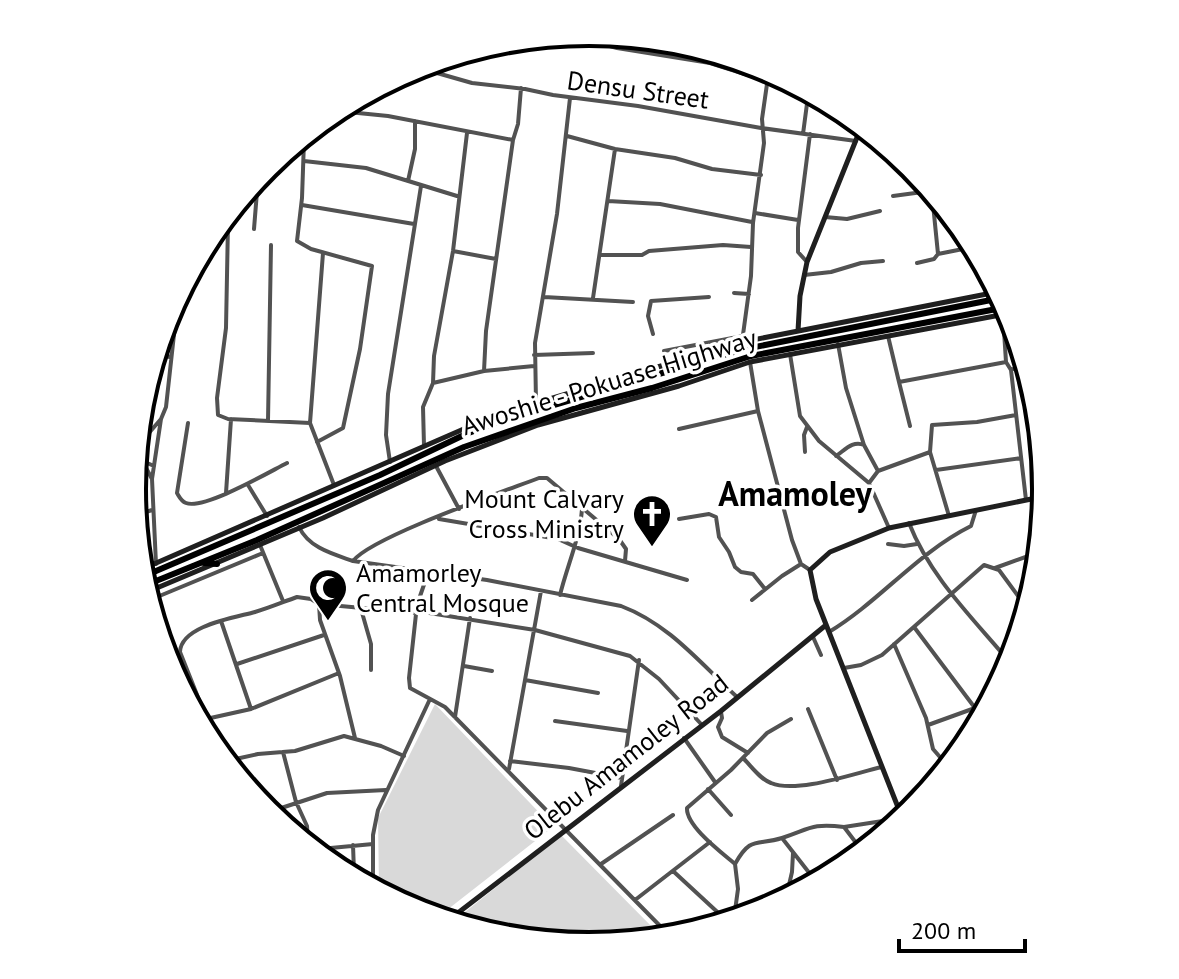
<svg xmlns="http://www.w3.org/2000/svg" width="1179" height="979" font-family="'PT Sans',sans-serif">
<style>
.green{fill:#d9d9d9}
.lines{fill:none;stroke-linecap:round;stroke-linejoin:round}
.street{stroke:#525252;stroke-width:4}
.secondary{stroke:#1f1f1f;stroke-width:5}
.primary{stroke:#000;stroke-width:6}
.labels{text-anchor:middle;stroke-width:7;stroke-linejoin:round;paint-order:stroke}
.street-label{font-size:26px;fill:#000;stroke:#fff}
.poi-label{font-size:26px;fill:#000;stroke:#fff;text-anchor:end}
.district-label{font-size:34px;font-weight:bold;fill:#000;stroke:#fff}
.rim{fill:none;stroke:#000;stroke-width:4}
</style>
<rect width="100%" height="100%" fill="#fff"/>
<path class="green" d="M435,704L553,827L438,917L414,912L379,888L378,818Z
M561,835L658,933L589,947L455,920Z"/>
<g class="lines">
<path class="street" d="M561,38H580L617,48L710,63L767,81
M666,56L667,47
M416,67L472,83L525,89L553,95L638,106L761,128L856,141
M348,112L388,116L513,140
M803,134L808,96
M567,136L615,149L675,158L712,169L761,175
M875,140V142
M304,141L302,198L297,241L311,249L372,266L360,349L343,428L317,442
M304,161L366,168L457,196
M408,181L415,149V121
M932,194L938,254
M893,196L930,191
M608,201L660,204L752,222
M302,205L414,224
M755,213L798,220
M825,217L847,219L880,211
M228,223L226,328L217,398L218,415L228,419L310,423
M254,229L258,179
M453,251L496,259
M323,253L310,423L334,485
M600,255H642L649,251L723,245L751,247
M807,262L798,252V228L810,134
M917,263L934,259L938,254L968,248
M804,275L831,272L861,263L883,261
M734,293L749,294
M544,297L633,302
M593,298L615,149
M1003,315L1006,362L1011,370L1026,500
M653,334L648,316L651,301L709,297
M888,336L899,382L1006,362
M742,342L751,276L753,223L764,143L762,119L769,70
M838,344L846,388L864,445
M160,351L171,358
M664,351L743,336
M790,354L800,416L819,441L869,483L889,528
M534,355L593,353
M750,362L758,411L792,540L801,564L810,570
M1011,370L1022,365
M484,371L486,331L513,140L518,124L521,88
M899,382L910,426
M433,383L484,371L534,366
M536,403L535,343L557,214L570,98
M268,421L271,245
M188,423L177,493C180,498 181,501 186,503C204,510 269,472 287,463
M679,429L758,411
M142,441L161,419
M424,446L423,407L433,383L434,356L453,251L467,133
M805,452L804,435L807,427
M836,456C845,450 853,440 864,445L878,471
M138,459L154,466
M390,462L386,435L388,394L421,186
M144,464L152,479
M436,466L459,509
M936,470L1021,458
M869,483L878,471L930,452
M248,485L267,516
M226,493L231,419
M1033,499L1039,529
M137,515L152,510
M949,516L930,452L932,425L977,422L1016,415
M439,519L558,539L578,548L687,580
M679,519L709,514L716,517L719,537L729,552L735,567L741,572L753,574L765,589
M909,523C931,579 975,620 1012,665
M299,527C309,548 333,554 353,561L487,580L621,606C669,624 700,663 737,697
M888,544L904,546L917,544
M260,545L283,601
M353,561C371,537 505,491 539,478H547L619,539L626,549L625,561
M156,564L152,479L161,419L166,407L178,298
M995,568L1034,554
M428,573L417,605L409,678L410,688L445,707L666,932
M153,594L157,597L263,553
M560,595C567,566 580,538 582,509
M752,600L782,576L801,564
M319,604L320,620L340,676L355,738
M361,609L371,644V670
M417,611L535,630L630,656L659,679L702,725
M221,621L251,709
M914,627L975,708
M829,632C880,601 917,553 971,526L976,510
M813,637L821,655
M894,644L926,718L933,749L946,764
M237,664L324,635
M464,666L492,671
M844,668L861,665L882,655L984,565L999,570L1024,604
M525,680L598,693
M808,709L837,780
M721,712L722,718L718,727L722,737L748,753
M455,717L470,618
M206,719L251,709L339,673
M555,721L627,731
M928,725L986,704
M211,730L180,652C181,626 233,618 255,612C269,608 283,602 297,597L311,599L319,604L416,613
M684,738L715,782
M283,752L296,802L307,826L308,841
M743,758C752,767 760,779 771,783C797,794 855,773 882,767
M231,760L258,754L295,751L344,736L381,746L404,756
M510,761L569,768L622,778
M509,769L541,591
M621,786L639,660
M708,789L731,815
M266,813L327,793L386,790
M844,827L902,818
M782,838L814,879
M353,845L354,872
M320,849L373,844
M601,864L673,815
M735,864C721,852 686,826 687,808L731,770L767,733L791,719
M673,871L726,920
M373,885V835L378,810L430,699
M786,898L792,872L793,853
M635,900L710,842
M734,918L738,889L735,864C751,835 757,846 782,838C810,829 811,823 844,827L860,848"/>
<path class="secondary" d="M798,331L800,296L807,262L860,130
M147,567L466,428L536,403L742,342L997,292
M152,590L323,518L445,461L538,425L679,386L750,362L1011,313
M903,820L816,599L810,570L830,552L889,528L1046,496
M450,919L721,711L826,625"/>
<path class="primary" d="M204,563L217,564
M149,574L380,475L466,434L503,420L740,350L1001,298
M151,583L257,540L464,447L576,408L652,388L751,356L1007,307"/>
</g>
<defs>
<symbol id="church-pin" viewBox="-11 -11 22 30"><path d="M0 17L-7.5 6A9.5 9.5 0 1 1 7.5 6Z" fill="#000" stroke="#fff"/><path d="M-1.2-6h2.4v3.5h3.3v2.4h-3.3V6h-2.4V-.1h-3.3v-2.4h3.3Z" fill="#fff"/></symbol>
<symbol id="mosque-pin" viewBox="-11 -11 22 30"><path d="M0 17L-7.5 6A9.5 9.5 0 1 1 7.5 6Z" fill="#000" stroke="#fff"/><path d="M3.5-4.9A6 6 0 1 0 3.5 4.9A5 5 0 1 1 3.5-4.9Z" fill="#fff"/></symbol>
</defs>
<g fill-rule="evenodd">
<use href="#church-pin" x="630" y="492" width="44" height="60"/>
<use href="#mosque-pin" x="306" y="566" width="44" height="60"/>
</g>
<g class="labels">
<g class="street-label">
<text transform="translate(638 90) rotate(8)" y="9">Densu Street</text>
<text transform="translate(609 382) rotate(-17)" y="9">Awoshie - Pokuase Highway</text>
<text transform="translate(626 757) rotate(-38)" y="9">Olebu Amamoley Road</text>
</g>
<g class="poi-label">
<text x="624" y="508">Mount Calvary<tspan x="624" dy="30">Cross Ministry</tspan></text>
<text x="356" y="582" text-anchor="start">Amamorley<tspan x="356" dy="30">Central Mosque</tspan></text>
</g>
<g class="district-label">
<text x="795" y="506">Amamoley</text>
</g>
</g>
<path d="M0 0H1179V979H0ZM146 489a443 443 0 1 1 886 0a443 443 0 1 1-886 0Z" fill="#fff" fill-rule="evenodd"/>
<path class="rim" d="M146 489a443 443 0 1 1 886 0a443 443 0 1 1-886 0Z"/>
<path d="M899 939v12h126v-12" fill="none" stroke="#000000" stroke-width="4"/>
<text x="911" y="939" font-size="24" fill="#000000" stroke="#ffffff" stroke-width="6" paint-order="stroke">200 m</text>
</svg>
